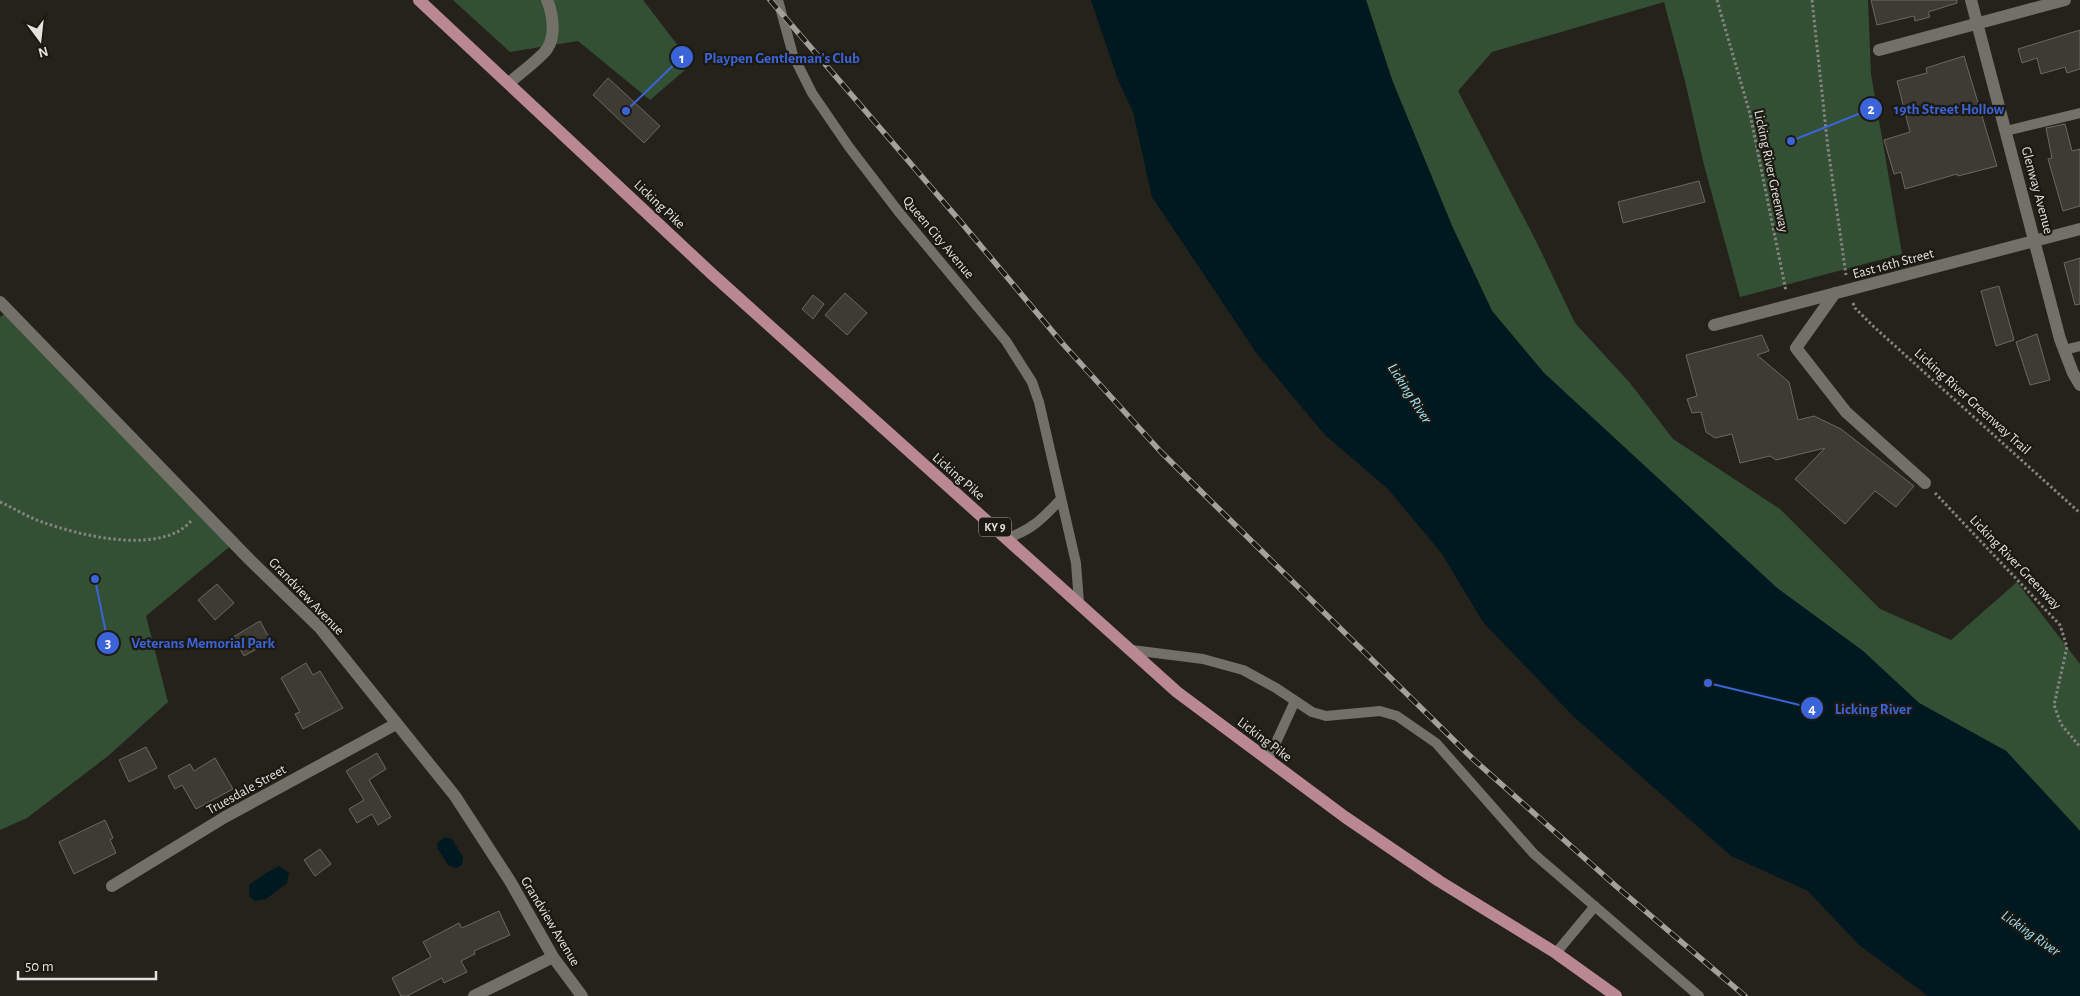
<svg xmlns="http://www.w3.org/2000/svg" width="2080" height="996" font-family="'Alegreya Sans',sans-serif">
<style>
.green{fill:#335035}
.water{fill:#001820}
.building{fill:#3e3b33;stroke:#6b685f}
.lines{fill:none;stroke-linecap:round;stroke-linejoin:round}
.path{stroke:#85837d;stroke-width:3;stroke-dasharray:2.5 2.5;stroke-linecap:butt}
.lane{stroke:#737068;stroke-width:10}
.street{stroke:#737068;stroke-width:12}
.primary{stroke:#b98892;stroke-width:12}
.rail-casing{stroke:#a4a19c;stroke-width:5.5}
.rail{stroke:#1b1912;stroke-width:4;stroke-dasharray:11;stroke-linecap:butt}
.labels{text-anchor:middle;stroke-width:4.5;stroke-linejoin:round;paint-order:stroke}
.shield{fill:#1b1912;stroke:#a8a6a0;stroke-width:1}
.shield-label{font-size:12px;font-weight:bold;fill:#e4e2dd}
.street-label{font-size:14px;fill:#e4e2dd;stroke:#1b1912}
.water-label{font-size:15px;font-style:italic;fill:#9ee2f9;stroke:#1b1912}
.leader{fill:none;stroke:#3b64d9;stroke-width:2}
.callout-dot{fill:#3b64d9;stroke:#1b1912;stroke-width:2}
.mark-label{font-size:15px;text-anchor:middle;font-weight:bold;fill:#fff}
.callout-label{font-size:15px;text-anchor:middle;font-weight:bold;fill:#3b64d9;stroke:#1b1912;stroke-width:4.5;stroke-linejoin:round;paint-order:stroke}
</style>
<rect width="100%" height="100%" fill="#25221b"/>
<path class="green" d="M453,0H643L692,64L650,100L578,41L510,52Z
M1366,0H1868L1871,74L1902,254L1740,297L1704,165L1685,81L1664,2L1492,52L1458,91L1536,241L1575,323L1630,383L1673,439L1780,509L1880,609L1951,640L2017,582L2080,664V831L2006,751L1919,703L1863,651L1777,588L1544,373L1492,311L1452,226L1392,80Z
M9,311L234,543L146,616L168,702L108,756L27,818L0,830V317Z"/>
<path class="water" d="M1091,0H1366L1392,80L1452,226L1492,311L1544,373L1777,588L1863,651L1919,703L2006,751L2080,831V996H1928L1858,944L1808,891L1731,856L1573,716L1483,622L1442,554L1388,489L1325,435L1255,351L1152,197L1133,112L1118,80Z
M445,837L452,839L463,857L462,865L456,868L449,866L437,848L438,842Z
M279,866L289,873L287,883L266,899L255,901L249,896V885L266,873Z"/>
<path class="building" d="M1871,0H1957V3L1928,12L1930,17L1915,21L1914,16L1877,25Z
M2080,30V69L2067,73L2065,67L2041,74L2037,58L2022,63L2018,49Z
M1964,56L1997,166L1958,176L1957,174L1905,189L1901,172L1894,174L1884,140L1910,132L1897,81L1927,73L1926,68Z
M608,78L660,126L644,143L593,95Z
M2065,124L2072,151L2080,149V206L2063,211L2048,159L2052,158L2046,128Z
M1699,181L1705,202L1623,223L1618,202Z
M2080,258V304L2075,305L2064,263Z
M1999,286L2014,340L1996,346L1981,291Z
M845,293L867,313L847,335L825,315Z
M813,295L824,304L813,319L802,309Z
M2037,334L2050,380L2030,385L2016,342Z
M1762,335L1769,351L1757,355L1789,382L1798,420L1814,416L1841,429L1914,486L1896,507L1875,491L1845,524L1795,479L1825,448L1776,460L1770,456L1740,463L1732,434L1715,438L1706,432L1701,412L1692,413L1687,399L1697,396L1686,355Z
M217,584L234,603L215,620L198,600Z
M260,621L271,641L244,656L233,637Z
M306,663L313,675L320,671L343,708L303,729L295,714L300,712L281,678Z
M146,747L157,768L129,782L119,760Z
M377,753L386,769L369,780L391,817L378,825L372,814L357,823L349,809L364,800L346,771Z
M215,758L233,789L196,809L182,785L175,789L168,776L190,764L194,771Z
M105,820L113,838L110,840L116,853L74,874L59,842Z
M320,849L331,864L315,876L304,860Z
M499,911L510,935L474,951L475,954L461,961L467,972L444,983L442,978L407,996H401L392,978L431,957L423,942L459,923L462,928Z"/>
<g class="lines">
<path class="path" d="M1717,0L1750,114L1786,291
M1812,0L1828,148L1846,275
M1853,303L1855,308L1873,326L2080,513
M1935,493L2060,625L2067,647L2054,705L2061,724L2080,747
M0,502C14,508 27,517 42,522C79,535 140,550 177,532C183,529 188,524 192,520"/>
<path class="lane" d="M778,0L793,55L812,93L849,147L898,211L1006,341L1032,382L1039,402L1076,563L1079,603
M2006,131L2080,113
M2064,350L2080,346
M1008,538C1033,529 1043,518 1061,499
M1132,650L1203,659L1243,670L1276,688L1312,712L1326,716L1380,711L1397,716L1436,743L1534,854L1699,996
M1268,760L1295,701
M1556,953L1595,906"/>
<path class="street" d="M1971,0L2060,339L2073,373L2080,385
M1879,50L2065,0
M509,83C519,74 541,58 547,49C556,36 553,14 547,0
M1835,293L1796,348L1846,412L1925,483
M0,302L249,559L320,628L455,796L510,881L553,957L582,996
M1714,325L2080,229
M112,886L225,817L396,724
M474,996L553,957"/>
<path class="primary" d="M419,0L712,274L1177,692L1345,817L1439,881L1556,953L1616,996"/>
<defs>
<path id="rail" d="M770,0L960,221L1063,344L1161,452L1473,759L1617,887L1745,996"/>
</defs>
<use href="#rail" class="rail-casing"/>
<use href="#rail" class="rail"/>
</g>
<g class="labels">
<rect class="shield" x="979" y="517.5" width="32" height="19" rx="4"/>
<g class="shield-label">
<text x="995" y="531">KY 9</text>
</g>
<g class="street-label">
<text transform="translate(1772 171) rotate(78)" y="5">Licking River Greenway</text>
<text transform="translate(2038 190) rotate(75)" y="5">Glenway Avenue</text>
<text transform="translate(660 204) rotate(43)" y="5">Licking Pike</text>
<text transform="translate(939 237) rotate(50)" y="5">Queen City Avenue</text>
<text transform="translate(1893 263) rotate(-15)" y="5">East 16th Street</text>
<text transform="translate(1973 401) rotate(42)" y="5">Licking River Greenway Trail</text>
<text transform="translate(959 476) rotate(41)" y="5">Licking Pike</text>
<text transform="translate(2016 562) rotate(46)" y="5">Licking River Greenway</text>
<text transform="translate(307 596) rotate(46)" y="5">Grandview Avenue</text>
<text transform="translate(1265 739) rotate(37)" y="5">Licking Pike</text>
<text transform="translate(246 789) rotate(-29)" y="5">Truesdale Street</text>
<text transform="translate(551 921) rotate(59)" y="5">Grandview Avenue</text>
</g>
<g class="water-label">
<text transform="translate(1410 393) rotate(57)" y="5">Licking River</text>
<text transform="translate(2031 933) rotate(35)" y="5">Licking River</text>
</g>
</g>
<path class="leader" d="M626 111L682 57M1791 141L1871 109M95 579L108 643M1708 683L1812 708"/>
<g class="callout-dot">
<circle cx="626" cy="111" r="5"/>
<circle cx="1791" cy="141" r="5"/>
<circle cx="95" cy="579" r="5"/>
<circle cx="1708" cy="683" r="5"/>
<circle cx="682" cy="57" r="12"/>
<circle cx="1871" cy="109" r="12"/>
<circle cx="108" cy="643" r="12"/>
<circle cx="1812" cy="708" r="12"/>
</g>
<g class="mark-label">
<text x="682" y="63">1</text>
<text x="1871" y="114">2</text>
<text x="108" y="648">3</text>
<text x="1812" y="714">4</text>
</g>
<g class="callout-label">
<text x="782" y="63">Playpen Gentleman's Club</text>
<text x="1949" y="114">19th Street Hollow</text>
<text x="203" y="648">Veterans Memorial Park</text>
<text x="1873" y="714">Licking River</text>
</g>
<g transform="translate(40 40) rotate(165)" stroke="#1b1912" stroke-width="4" paint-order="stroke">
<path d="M0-4L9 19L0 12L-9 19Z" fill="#e4e2dd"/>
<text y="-8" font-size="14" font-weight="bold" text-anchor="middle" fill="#e4e2dd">N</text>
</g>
<path d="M18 971v8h138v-8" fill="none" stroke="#e4e2dd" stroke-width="2.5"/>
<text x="25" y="971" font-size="15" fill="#e4e2dd" stroke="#1b1912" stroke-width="4" paint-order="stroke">50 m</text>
</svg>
